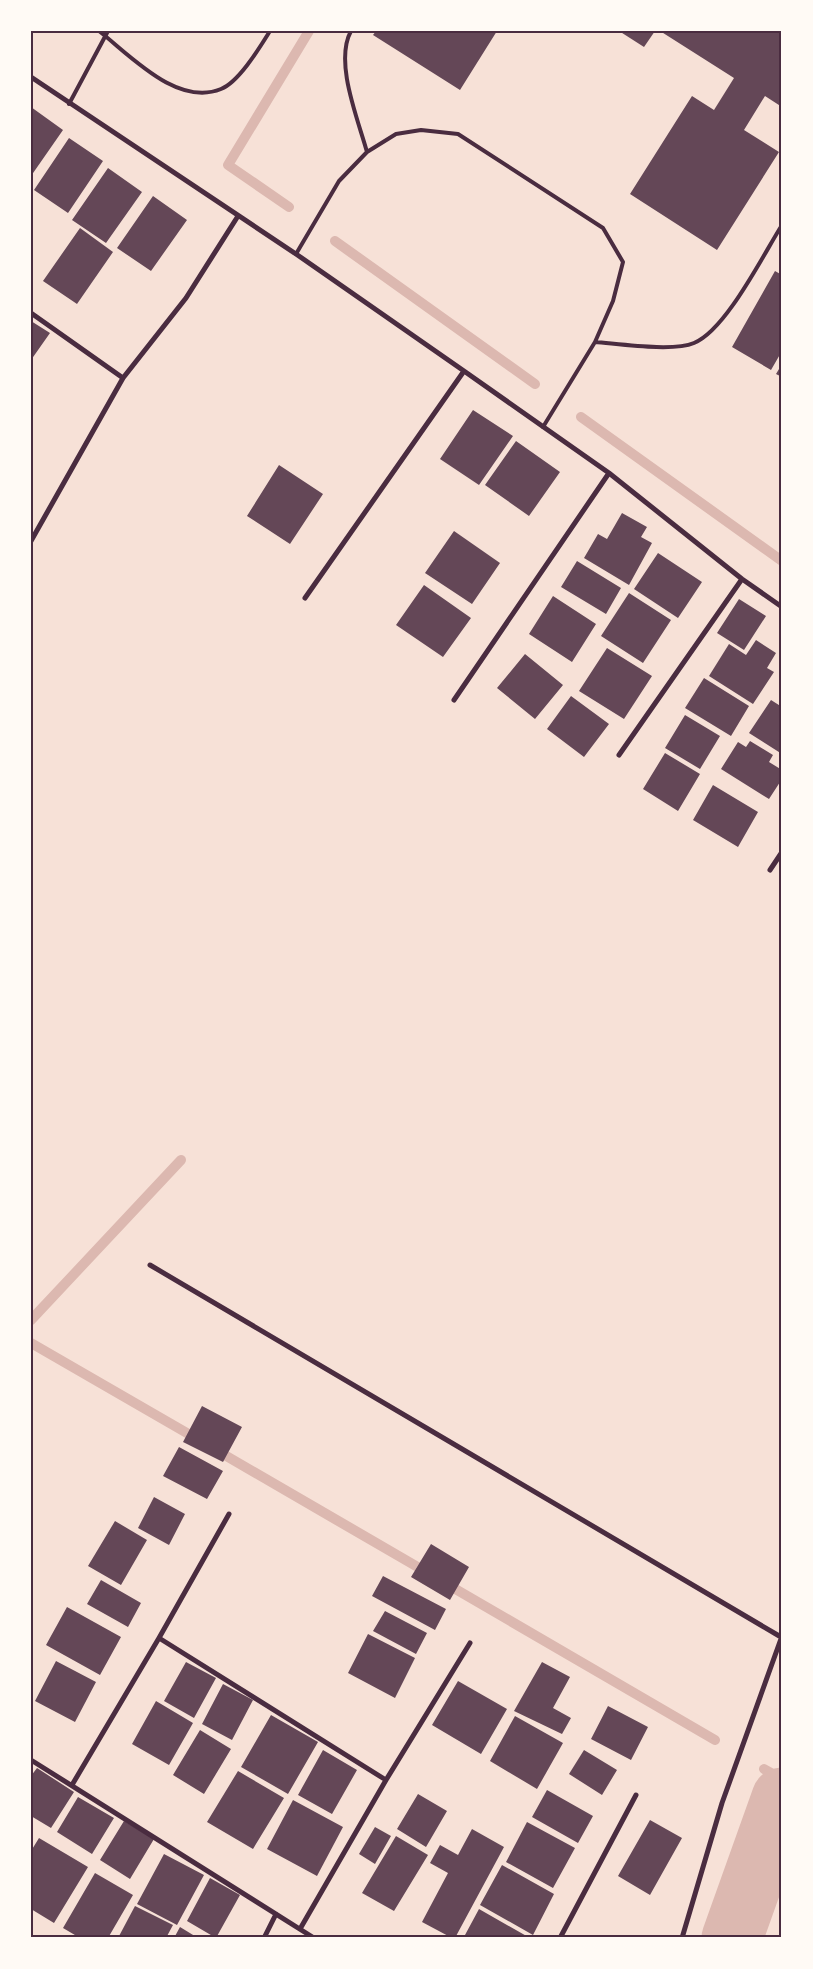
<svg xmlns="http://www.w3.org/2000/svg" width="813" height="1969" font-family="Rubik,sans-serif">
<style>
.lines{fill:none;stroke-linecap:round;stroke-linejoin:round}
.stream{stroke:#dcb8b0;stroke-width:10}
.river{stroke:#dcb8b0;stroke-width:61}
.building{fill:#644757}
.service{stroke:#4a2c40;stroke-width:4}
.minor{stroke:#4a2c40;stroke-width:5}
.neatline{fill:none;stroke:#4a2c40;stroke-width:2}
</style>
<rect width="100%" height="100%" fill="#f7e1d7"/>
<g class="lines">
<path class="stream" d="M289,207L228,165L309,31
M335,241L535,384
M581,417L782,561
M31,1320L181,1160
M31,1343L199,1440
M216,1450L428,1573
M445,1583L715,1740
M764,1769L782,1779"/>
<path class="river" d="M732,1938L782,1798"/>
</g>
<path class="building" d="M376,31H497L460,90L373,35Z
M619,31H655L644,47Z
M660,31H782V107L765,96L744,130L779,152L717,250L630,194L692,96L714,110L734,78Z
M31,107L63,130L31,176Z
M69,138L103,161L68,213L34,190Z
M108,168L142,192L106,243L72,220Z
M153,196L187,220L151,271L117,248Z
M80,228L113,252L77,304L43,281Z
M775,271L782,275V351L771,370L732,347Z
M31,321L50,333L31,360Z
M782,364V377L776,374Z
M473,410L513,436L479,485L440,459Z
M516,441L560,472L529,516L485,485Z
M279,465L323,494L290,544L247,516Z
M622,513L647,527L641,537L652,543L629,585L584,558L598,534L607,539Z
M454,531L500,563L472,604L425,573Z
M658,553L702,582L678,618L634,589Z
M577,561L621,588L606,614L561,587Z
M424,585L471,618L443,657L396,625Z
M629,593L671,620L643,663L601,636Z
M553,596L596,624L572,662L529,634Z
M739,599L766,616L744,650L717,633Z
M756,640L776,653L767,668L774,672L753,704L709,676L729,644L746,655Z
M607,648L652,676L624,719L579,691Z
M525,654L563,685L535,719L497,688Z
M704,678L749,706L731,736L685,708Z
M571,696L609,724L584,757L547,729Z
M771,700L782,707V754L749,733Z
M685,715L720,736L700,769L665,748Z
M750,741L773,755L769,762L782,770V779L769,799L721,769L738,742L746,747Z
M665,753L700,774L678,811L643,789Z
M713,785L758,812L738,847L693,820Z
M202,1406L242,1427L223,1462L183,1442Z
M179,1447L223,1471L207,1499L163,1476Z
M154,1497L185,1514L169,1545L138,1528Z
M115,1521L147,1540L121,1585L88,1566Z
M431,1544L469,1567L450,1600L411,1577Z
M383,1576L446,1609L435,1630L372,1596Z
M101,1580L141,1603L128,1627L87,1604Z
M67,1607L121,1637L100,1675L46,1645Z
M385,1611L427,1633L416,1654L373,1631Z
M368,1634L415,1658L395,1698L348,1673Z
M56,1661L96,1682L75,1722L35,1701Z
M186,1662L216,1678L194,1718L164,1701Z
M542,1662L570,1677L553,1708L571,1718L562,1734L514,1711Z
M458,1681L507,1709L481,1754L432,1725Z
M223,1684L253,1700L232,1740L202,1724Z
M156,1701L193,1723L169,1765L132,1744Z
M608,1706L648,1727L631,1760L591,1739Z
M271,1715L318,1742L288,1794L241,1767Z
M515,1716L563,1743L537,1789L490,1761Z
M200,1730L231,1749L204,1794L173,1775Z
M323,1750L357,1770L332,1814L298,1795Z
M584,1750L617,1770L602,1795L569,1774Z
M37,1768L74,1792L51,1828L31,1816V1776Z
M238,1771L284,1798L253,1849L207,1822Z
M547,1790L593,1816L578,1843L532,1817Z
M418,1794L447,1811L426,1847L397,1829Z
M78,1797L114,1818L92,1854L57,1832Z
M293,1800L343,1827L317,1876L267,1849Z
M650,1820L682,1838L650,1895L618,1876Z
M124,1821L154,1839L130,1879L100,1860Z
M527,1822L575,1848L553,1888L506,1862Z
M375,1827L391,1836L375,1864L359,1854Z
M472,1829L504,1847L455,1938H452L422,1922L448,1873L430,1863L440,1845L458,1855Z
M396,1836L428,1855L394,1911L362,1893Z
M39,1838L88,1867L54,1923L31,1909V1851Z
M164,1854L204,1875L177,1925L137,1904Z
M502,1865L554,1894L533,1935L480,1905Z
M95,1873L133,1895L108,1938H80L63,1928Z
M210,1878L240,1895L216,1938L187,1921Z
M135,1906L173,1925L166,1938H118Z
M479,1909L530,1938H471L465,1935Z
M180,1927L198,1938H174Z"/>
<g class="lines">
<path class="service" d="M99,31C130,55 177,107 221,89C239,82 260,47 270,31
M351,31C334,62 358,119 367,152
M69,104L108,31
M296,254L339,181L367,152L396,134L421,130L458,134L603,228L623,262L613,301L595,342L543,427
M595,342C620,344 673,352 694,343C726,330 763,255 782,225"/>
<path class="minor" d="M31,77L296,254L464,371L609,473L742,579L782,607
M31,313L123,378L186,298L238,216
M31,541L123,378
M305,598L464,371
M454,700L609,473
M619,755L742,579
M770,870L782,852
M150,1265L781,1637
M159,1638L386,1780L470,1643
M31,1760L314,1938
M72,1785L159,1638L229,1514
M300,1929L386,1780
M264,1938L276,1914
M560,1938L636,1795
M682,1938L722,1803L782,1636"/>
</g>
<rect width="813" height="1969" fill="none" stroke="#fffaf5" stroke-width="65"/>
<rect x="32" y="32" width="748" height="1904" class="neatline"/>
</svg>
